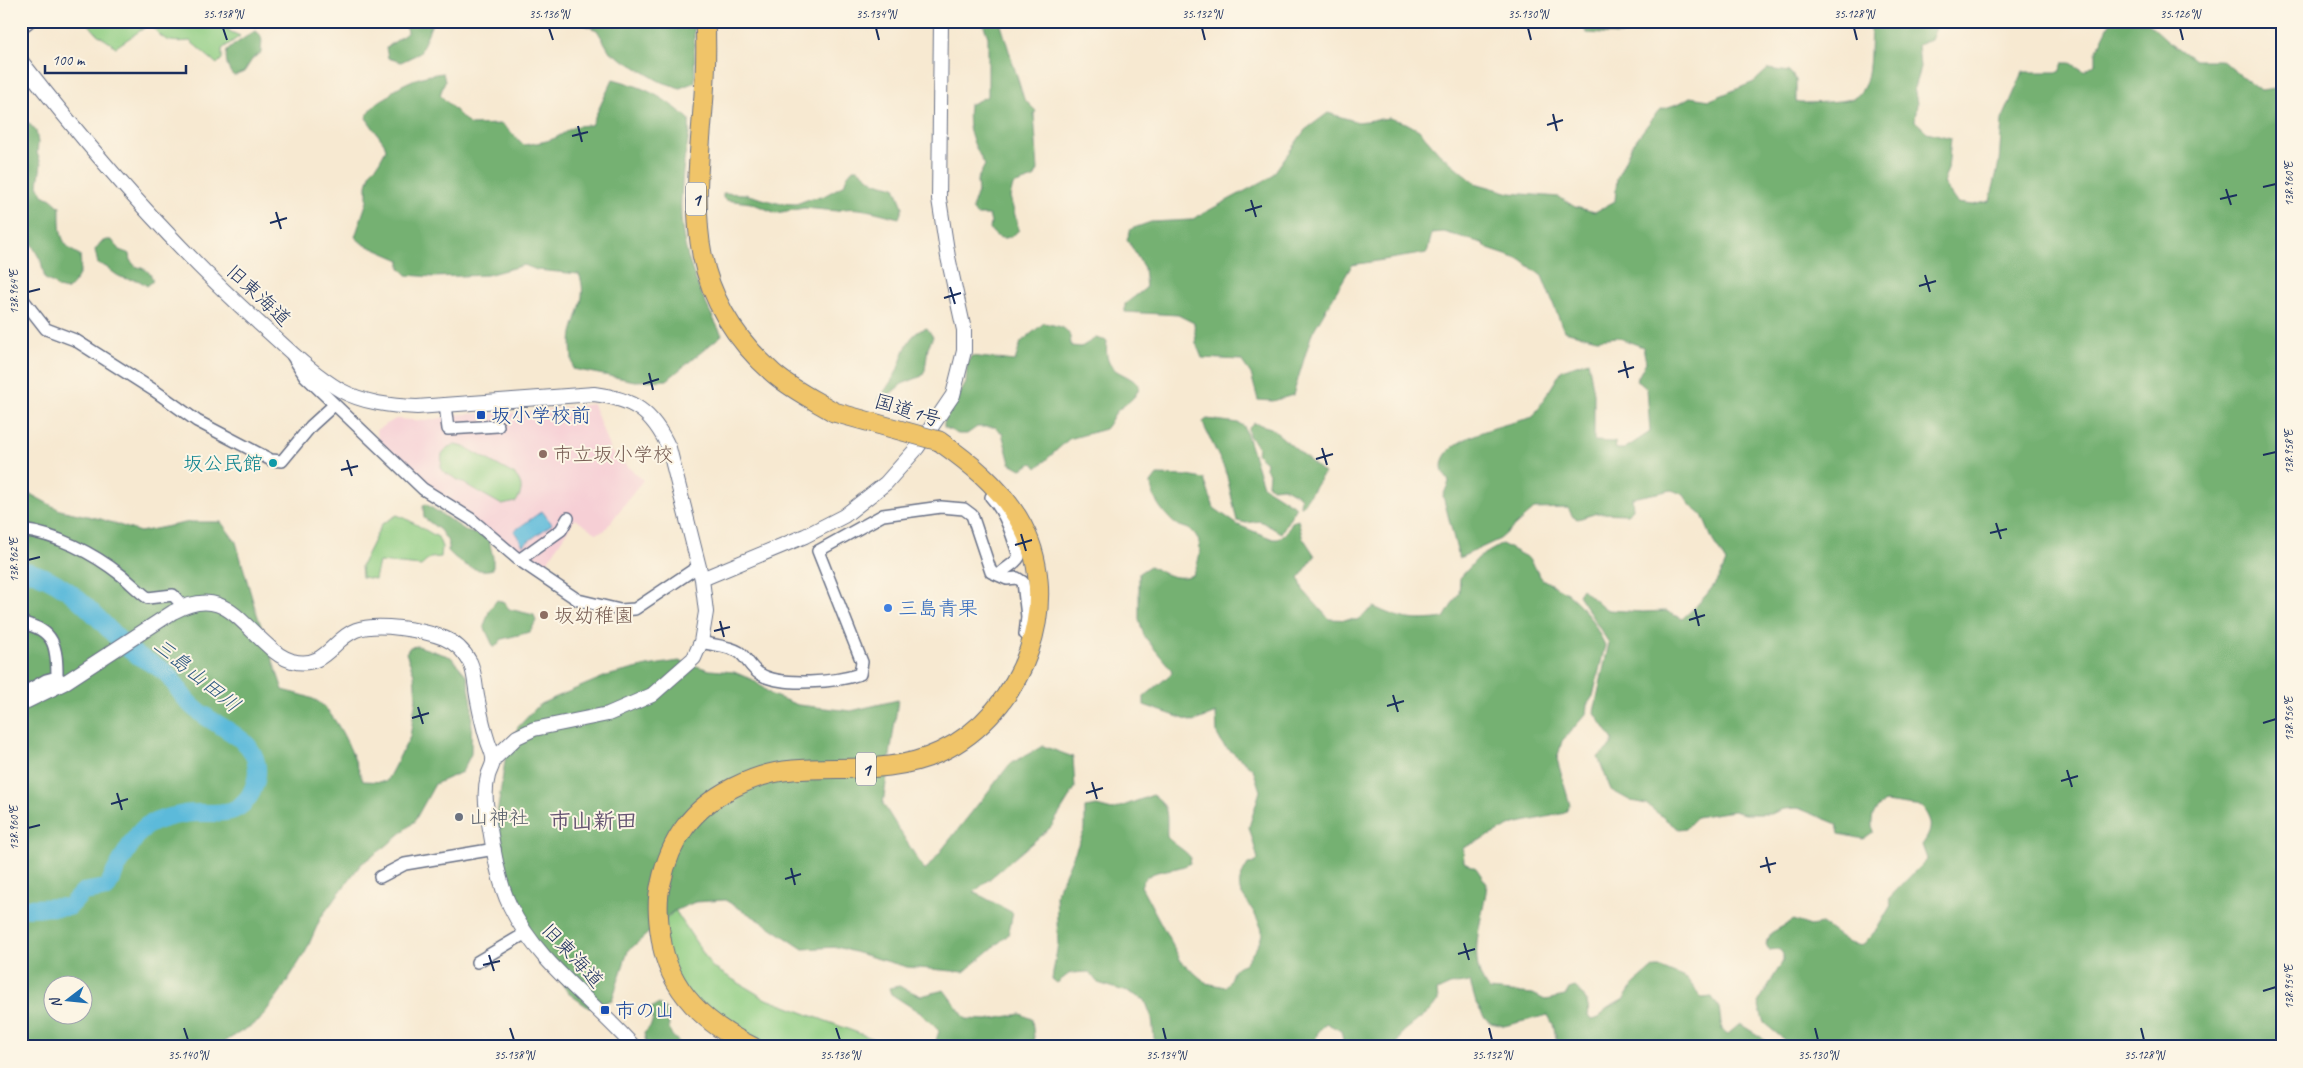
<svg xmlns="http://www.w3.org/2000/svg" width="2303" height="1068" font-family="Caveat,'Klee One',sans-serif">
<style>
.built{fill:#f6cfd5}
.green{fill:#91ce84;stroke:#567e71}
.forest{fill:#74b172;stroke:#487068;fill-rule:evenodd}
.water{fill:#5cbada;stroke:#3c749c}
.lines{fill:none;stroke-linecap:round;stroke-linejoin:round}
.river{stroke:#5cbada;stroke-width:18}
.minor-casing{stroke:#687086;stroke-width:14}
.tertiary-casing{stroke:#687086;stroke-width:16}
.trunk-casing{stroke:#687086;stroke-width:21}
.minor{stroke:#fff;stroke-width:11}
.tertiary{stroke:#fff;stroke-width:14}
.trunk{stroke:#f0c469;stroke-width:19}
.trunk-bridge-casing{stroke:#687086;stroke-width:21;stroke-linecap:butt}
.trunk-bridge{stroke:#f0c469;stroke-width:19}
.ticks{fill:none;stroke:#1b2f5e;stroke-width:2}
.transit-dot{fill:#1a4fb4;stroke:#fcf5e5;stroke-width:2}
.education-dot{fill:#8d6e63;stroke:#fcf5e5;stroke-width:2}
.culture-dot{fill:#0f9aa8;stroke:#fcf5e5;stroke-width:2}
.shop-dot{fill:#3f7fe0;stroke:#fcf5e5;stroke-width:2}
.worship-dot{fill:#6b7280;stroke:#fcf5e5;stroke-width:2}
.labels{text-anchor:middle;stroke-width:4;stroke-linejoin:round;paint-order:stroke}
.shield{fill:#fcf5e5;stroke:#5e6a86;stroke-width:1}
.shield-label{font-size:19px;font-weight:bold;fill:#1b2f5e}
.street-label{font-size:20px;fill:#1b2f5e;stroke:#fcf5e5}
.transit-label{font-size:20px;fill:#164399;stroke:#fcf5e5;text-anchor:start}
.education-label{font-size:20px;fill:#785e54;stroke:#fcf5e5;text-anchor:start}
.culture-label{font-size:20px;fill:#0d838f;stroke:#fcf5e5;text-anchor:end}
.shop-label{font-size:20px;fill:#366cbe;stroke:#fcf5e5;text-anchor:start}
.worship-label{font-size:20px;fill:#5b616d;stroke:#fcf5e5;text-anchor:start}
.water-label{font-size:21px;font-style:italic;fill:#2e5983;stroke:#fcf5e5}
.quarter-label{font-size:22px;font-weight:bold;fill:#635371;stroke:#fcf5e5}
.neatline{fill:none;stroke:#1b2f5e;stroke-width:2}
.ticks-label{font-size:12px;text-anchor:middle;fill:#1b2f5e}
</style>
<rect width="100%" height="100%" fill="#fcf5e5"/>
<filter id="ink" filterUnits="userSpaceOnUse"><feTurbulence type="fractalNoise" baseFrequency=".02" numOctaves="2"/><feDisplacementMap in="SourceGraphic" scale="10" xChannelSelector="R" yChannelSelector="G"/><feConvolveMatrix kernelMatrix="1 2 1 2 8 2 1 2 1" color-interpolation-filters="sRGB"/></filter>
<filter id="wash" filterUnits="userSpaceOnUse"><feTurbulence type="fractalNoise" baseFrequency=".0096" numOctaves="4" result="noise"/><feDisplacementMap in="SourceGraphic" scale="20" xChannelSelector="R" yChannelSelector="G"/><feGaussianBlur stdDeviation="1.12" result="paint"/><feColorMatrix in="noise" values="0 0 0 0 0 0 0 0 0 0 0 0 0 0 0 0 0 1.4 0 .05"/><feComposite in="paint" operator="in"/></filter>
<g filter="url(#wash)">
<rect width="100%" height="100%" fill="#f7e9d1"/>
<path class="built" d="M593,404L611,452L643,480L604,531L596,533L575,519L549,559L543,574L450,505L380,446L376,430L396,419L426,421L461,414L523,413Z"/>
<path class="green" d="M86,21H225L229,31L240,36L222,49V59L217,64L190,41C167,43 164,41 150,24L116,47L97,34Z
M455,445L465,447L515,475C523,483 523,492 516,502L502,505L444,472L441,467L442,454L448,447Z
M397,515C413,521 424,530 438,537L442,547L441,557L430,558L421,566L379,562L375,579L362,577L361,566L382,524Z
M675,910L712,967L764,998L896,1047H761L717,1026L676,981L659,927Z"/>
<path class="forest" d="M406,21H433L420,53L401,62L388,58L386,48L407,33Z
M574,21H715L694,27L695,82L680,88L659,81L610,52L597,30Z
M987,21H1003L1001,25L1024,99L1036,111L1034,114L1038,170L1034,178L1013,185L1010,197L1019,230C1009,240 999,242 990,229L991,223L989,215H976L972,208L978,192L977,180L985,165C973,143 966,131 969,105L988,96V37L984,26Z
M1574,21H1661L1658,29L1620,35L1587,33L1581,25Z
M1872,21H1939L1931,40L1918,44L1920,68L1914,88L1917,103L1915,121L1927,132L1951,138L1948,169L1943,183L1957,203L1973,205L1990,201L1999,163L2002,120L2023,72H2059L2063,63H2071L2084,71L2096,63V52L2111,21L2147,22L2167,40L2195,60H2221L2261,91L2282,88V1047H1793L1764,1023L1758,1003L1783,961V954L1779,949L1769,950L1766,944L1771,933L1794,920L1810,926L1822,924L1849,943L1862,946L1877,929L1891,905L1889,898L1927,859L1922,845C1933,830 1933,822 1922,807L1885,802C1873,811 1870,817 1873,832L1863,839L1839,834L1837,824L1798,808L1784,809L1770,814H1744L1734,811L1713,814L1697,817L1686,828L1678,829L1646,804L1631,801L1611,790L1598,757L1611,746L1613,740L1594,712L1609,643L1578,595L1582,589L1601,606L1608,610L1643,612L1666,611L1682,619C1700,603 1718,585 1726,562L1713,541L1702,515L1691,506L1684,495L1672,490L1632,498L1633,509L1627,514L1597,513L1578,519L1573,517L1568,508L1534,509L1500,539L1459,558L1443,496L1449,482C1448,479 1444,475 1443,472C1433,438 1511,424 1533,417L1562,370L1588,361L1594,393V441L1615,442L1616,449H1624L1650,432L1647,388L1636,381L1646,362L1643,347L1617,337L1597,339L1564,331L1542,276L1521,260L1488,249L1482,243L1444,232L1432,233L1427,253L1352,265L1312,333L1293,395L1273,401L1258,400L1251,374L1241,360L1202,358L1196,343L1194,323L1178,315L1125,312V304L1146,288L1144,268L1127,239L1131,229L1151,222L1191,220L1271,177L1305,130L1328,113L1358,122L1389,118L1406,123L1419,130L1439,153L1475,183L1510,193L1559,197L1575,207L1595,212L1615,201L1617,178L1632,145L1659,110L1680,103L1690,97L1710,100L1754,82L1768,69L1790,72L1796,80V102L1800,103C1810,103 1846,102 1854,98C1875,86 1868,42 1872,21Z
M255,31C265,35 261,45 261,53L253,58L244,72L234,76C227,71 225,58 227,51C235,43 245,38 255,31Z
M443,73L445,81L440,95L470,125L502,124L524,145C535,143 549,142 559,136C576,126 570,126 591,125L613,79C647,88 663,97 689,119C691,140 684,151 683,171C682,186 680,202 681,217C684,261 702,297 722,335L667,380L635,381L573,369C572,357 570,345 572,333C577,313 588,294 579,274L537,270L524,265L487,275L433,277L407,275L400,268V260L363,244L355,237L367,201V185L371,171L378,164L386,149L384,143L366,118C370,109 377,102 385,98C390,96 392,90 397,88C412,79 426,75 443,73Z
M24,118L36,131L38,143L37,153L41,164L38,185L43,195L51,199L60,207C60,229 58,245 80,255C82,272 80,277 67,290L58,288L53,283L45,279L41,261L21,225V123Z
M853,169H858L874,182L895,187L903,207L899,218C881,214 854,204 837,211L804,208L776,213L751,203L725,200L723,198V193L745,194L777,203L796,204L812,198L822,197L844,185L847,176Z
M106,240H112L119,250L130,254L131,261L135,266C145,269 150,270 153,281L147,286C134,276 135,282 124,278C114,276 108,265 98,264L95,250L101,242Z
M1044,323C1061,327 1071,326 1071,346L1081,347L1096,338L1107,341C1103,375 1122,369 1139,385C1138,399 1125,403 1116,412C1112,417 1110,424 1105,429L1069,439L1037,468L1033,463L1021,469L1010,463L1002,433L995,427H977L967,434H958L944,427V422L966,383L967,365L971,356L1015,361L1021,342Z
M927,328L933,337L928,347L925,370L922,376L902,384L879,403L877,400C884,393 890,383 895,375C904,358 905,333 927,328Z
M1207,419L1238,423L1244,426L1263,486L1296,507L1281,533L1260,521L1246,523L1237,521L1226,472L1205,428L1203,422Z
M1254,423L1271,428L1324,473L1302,506H1300L1301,497L1283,487L1272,488L1268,484L1269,473L1265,467L1266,462L1257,454L1258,447L1249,436L1248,429Z
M1157,475L1187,476L1204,479L1214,508L1238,525L1273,539H1278L1286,533L1292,522L1298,520L1302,536L1315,556L1299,578L1303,590L1329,619L1357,620L1374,607C1401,620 1414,622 1444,618L1459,593L1460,578L1478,558L1502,544L1528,558L1542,579L1567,593L1579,604L1593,622L1605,645L1593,696L1587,705L1586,714L1562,741L1557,759L1570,805L1565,813L1514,824L1463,848L1464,862L1476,868L1487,884C1484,918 1464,960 1489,990L1533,994L1545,1000L1565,996L1569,989L1575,987C1583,993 1591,1006 1588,1016L1591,1020L1599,1018L1606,1009L1624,999L1634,984L1653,968H1661L1687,979L1702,998L1712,997L1719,1008L1722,1030L1728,1034L1740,1024L1761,1037L1772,1047H1604L1598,1043L1592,1047H1558L1553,1024L1548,1015L1504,1026L1491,1023L1484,1017L1476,1003L1470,982L1450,985L1437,991L1438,1001L1432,1009L1403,1032L1395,1047H1341L1343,1040L1341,1031L1326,1023L1318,1032L1313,1047H1155L1152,1018L1145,1000L1131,993L1098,983L1089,972L1070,973L1057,983L1052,979L1058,944L1056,895L1085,829V808L1097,806L1112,810L1153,795C1171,806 1166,818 1167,837C1174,845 1184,849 1191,858L1190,863C1175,873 1148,866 1141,886L1181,961L1206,983L1225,987C1234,978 1229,968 1244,964C1251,955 1263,942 1262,930C1261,927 1259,922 1257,919C1246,893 1229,894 1248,864L1255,863L1258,859L1249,827L1260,791L1253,769L1223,745L1217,734L1216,713L1193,722L1144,705V697L1172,673L1171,669L1144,636L1139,619V573L1150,566C1165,574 1176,581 1193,575C1199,562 1205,542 1192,531C1187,527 1179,527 1174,523C1163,513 1151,497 1151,483Z
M21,484L32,495L60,510L101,519L140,532L190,522H221L236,542L254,605L283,690C293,693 311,696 320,703C340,720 354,757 363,781L386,782L410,737L416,698L414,674L406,653L410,647L418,646L451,657L467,676L472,704L471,754L462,772L435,784L414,822L385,847L361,864L321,917L306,951L281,991L259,1021L224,1042L205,1047H21ZM52,986H82V1016H52Z
M426,504L468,532L488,537L493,557V569C475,574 460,563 448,551L449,543L440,530L424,518L423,505Z
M497,600L504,602L509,609L534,615L536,621L530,632L502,639L494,648L484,626L490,609Z
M679,661L710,670L734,672L753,680L772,695L798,705L851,711L898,700L883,804L925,871L1010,764L1043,746L1073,757L1075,788L1051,827L974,892L1013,913L1008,935L964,972L907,967L837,947L803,949L764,923L725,900L695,902L672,912L628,951L612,1000L589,1008L568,993L517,912L493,842L506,754L518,727L540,704L606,676L647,666Z
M899,986L921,996L944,990L966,1019L987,1020L1021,1014L1032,1019L1035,1047H899L898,1042L928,1046L936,1041L939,1031L922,1014L891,994L889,988Z
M659,1004C672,1012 666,1023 671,1034C674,1039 680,1041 682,1047H647L644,1033C653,1025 654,1020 651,1008Z"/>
<path class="water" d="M542,511L552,524L523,545L514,531Z"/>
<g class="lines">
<path class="river" d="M21,570C69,578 96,619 129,649C140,660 156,663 167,674C175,683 181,695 190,704C206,721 233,729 248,746C258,759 260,773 253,789C239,822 212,810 184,814C173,816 159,819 148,825C135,832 114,873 107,888L83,892L69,907L21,908"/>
</g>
</g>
<g filter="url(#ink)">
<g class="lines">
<defs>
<path id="minor" d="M21,28L30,21
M21,81L35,79
M21,297L46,329L75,340L155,391L197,421L271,460L282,461L311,426L334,405
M292,355L305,376L423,489L471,519L519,560L578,600L620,610L635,609L699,566
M445,405L448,429L498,426
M991,497C1006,513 1013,537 1019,557C1014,565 1006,567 1000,574
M21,530C56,534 93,553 121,575C130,582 138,591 148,598L173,595L183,606
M519,560L561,530L568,518
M21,623C55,629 57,647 57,677
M701,642C712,645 730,646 739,652C747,658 751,669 760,674C781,687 838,682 860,674L862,662L818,551L883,515L941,507L964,509L972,515L991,572L1007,579L1017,578L1023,582L1027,617L1025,634
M21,694L46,680L57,677L64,682
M380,877L405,864L495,849
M477,962L526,933"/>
<path id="tertiary" d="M21,61C94,155 172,245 261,325C286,347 311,373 340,390C364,403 391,406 417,407L594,394C633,399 652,411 669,448L702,579L706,612L701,642L694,658L652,695L608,714L534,729L517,737L493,760
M702,579L805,536L844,516L886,483L917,448L953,395L964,351V330L948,257L939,199L941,21
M21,704L64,683L173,612C219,587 234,615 266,644C273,651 282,658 292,661C325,670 332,639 356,630C377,622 423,630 444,638C456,643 464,651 470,662C475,673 475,685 477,696C480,712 483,727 488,742C490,748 494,755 493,761C493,766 489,771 488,776C485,787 485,799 487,811C492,840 497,880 510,906C537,963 593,1000 634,1047"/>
<path id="trunk" d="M705,21C713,155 654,267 773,373C791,389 814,400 834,412
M753,1047C708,1026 668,991 661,938C658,920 656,901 661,883C665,864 673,843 685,827C708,795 754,773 793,770C843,766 894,774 940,752C1024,713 1067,599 1018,518C998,485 970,463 939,441"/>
</defs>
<use href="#minor" class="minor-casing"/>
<use href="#tertiary" class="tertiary-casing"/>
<use href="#trunk" class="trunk-casing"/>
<use href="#minor" class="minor"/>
<use href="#tertiary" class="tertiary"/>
<use href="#trunk" class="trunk"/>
<defs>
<path id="trunk-bridge" d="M834,412L939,441"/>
</defs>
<use href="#trunk-bridge" class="trunk-bridge-casing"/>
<use href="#trunk-bridge" class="trunk-bridge"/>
</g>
</g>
<path class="ticks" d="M223,28L227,40M549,28L553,40M876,28L879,40M1202,28L1205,40M1528,28L1531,40M1854,28L1857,40M2180,28L2183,40M1553,114L1557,131M1547,125L1563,120M578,126L582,142M572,136L588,132M2263,187L2276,184M2226,189L2231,205M2220,199L2237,195M1251,200L1256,217M1245,211L1262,206M276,212L281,229M270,223L287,218M1925,275L1930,292M1919,286L1936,281M950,287L955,304M28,292L40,289M944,298L961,293M1624,361L1628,378M1618,372L1634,367M649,373L653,390M643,384L659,379M1322,448L1327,465M2263,455L2276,452M1316,459L1333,454M347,460L352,476M341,470L358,466M1996,523L2001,539M1990,533L2007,529M1021,534L1026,551M1015,545L1032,540M28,560L40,557M1695,609L1699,626M1689,620L1705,615M720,621L724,637M714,631L730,627M1393,695L1398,712M1387,706L1404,701M418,707L423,724M412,718L429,713M2263,723L2276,719M2067,770L2072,787M2061,781L2078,776M1092,782L1097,799M117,793L122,810M1086,793L1103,788M111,804L128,799M28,828L40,825M1766,857L1770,873M1760,867L1776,863M791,868L795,885M785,879L801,874M1464,943L1469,960M1458,954L1475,949M489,955L494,971M483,965L500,961M2263,991L2276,987M184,1028L188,1040M510,1028L514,1040M836,1028L840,1040M1163,1028L1166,1040M1489,1028L1492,1040M1815,1028L1818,1040M2141,1028L2144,1040"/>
<g class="transit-dot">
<rect x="476" y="410" width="10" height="10" rx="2.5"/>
<rect x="600" y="1005" width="10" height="10" rx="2.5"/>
</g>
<g class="education-dot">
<circle cx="543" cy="454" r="5"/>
<circle cx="544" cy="615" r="5"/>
</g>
<circle class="culture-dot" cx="273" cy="463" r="5"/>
<circle class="shop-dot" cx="888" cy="608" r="5"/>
<circle class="worship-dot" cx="459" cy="817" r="5"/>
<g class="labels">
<g class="shield">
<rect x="686" y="182.5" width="20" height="33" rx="4"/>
<rect x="856" y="752.5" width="20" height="33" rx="4"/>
</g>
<g class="shield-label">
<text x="696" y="206">1</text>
<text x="866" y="776">1</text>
</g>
<g class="street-label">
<text transform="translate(259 295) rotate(43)" y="7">旧東海道</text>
<text transform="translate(908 410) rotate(17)" y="7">国道1号</text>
<text transform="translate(573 955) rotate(47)" y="7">旧東海道</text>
</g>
<g class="transit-label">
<text x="491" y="422">坂小学校前</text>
<text x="615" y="1017">市の山</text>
</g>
<g class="education-label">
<text x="553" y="461">市立坂小学校</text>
<text x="554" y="622">坂幼稚園</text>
</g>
<g class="culture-label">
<text x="263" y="470">坂公民館</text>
</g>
<g class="shop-label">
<text x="898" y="615">三島青果</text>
</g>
<g class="worship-label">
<text x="469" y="824">山神社</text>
</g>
<g class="water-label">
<text transform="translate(197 675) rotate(39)" y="7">三島山田川</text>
</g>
<g class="quarter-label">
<text x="593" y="828">市山新田</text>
</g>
</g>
<rect width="2303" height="1068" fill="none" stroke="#fcf5e5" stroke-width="55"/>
<g transform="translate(68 1000) rotate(254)"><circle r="24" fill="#fcf5e5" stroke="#a2a6af"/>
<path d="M0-4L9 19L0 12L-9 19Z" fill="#1f6fb2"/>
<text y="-8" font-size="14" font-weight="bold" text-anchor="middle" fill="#1b2f5e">N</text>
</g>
<path d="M45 65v8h141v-8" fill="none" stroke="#1b2f5e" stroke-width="2.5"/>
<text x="52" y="65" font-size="15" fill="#1b2f5e" stroke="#fcf5e5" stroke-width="4" paint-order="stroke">100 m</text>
<rect x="28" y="28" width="2248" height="1012" class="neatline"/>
<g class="ticks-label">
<text x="223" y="18">35.138°N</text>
<text x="549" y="18">35.136°N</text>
<text x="876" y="18">35.134°N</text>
<text x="1202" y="18">35.132°N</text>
<text x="1528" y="18">35.130°N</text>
<text x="1854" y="18">35.128°N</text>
<text x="2180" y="18">35.126°N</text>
<text transform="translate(2289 184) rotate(-90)" y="4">138.960°E</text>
<text transform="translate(14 292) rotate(-90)" y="4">138.964°E</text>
<text transform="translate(2289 452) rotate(-90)" y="4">138.958°E</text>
<text transform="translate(14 560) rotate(-90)" y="4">138.962°E</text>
<text transform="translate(2289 719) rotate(-90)" y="4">138.956°E</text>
<text transform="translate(14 828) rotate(-90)" y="4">138.960°E</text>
<text transform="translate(2289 987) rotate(-90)" y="4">138.954°E</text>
<text x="188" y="1059">35.140°N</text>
<text x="514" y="1059">35.138°N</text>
<text x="840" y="1059">35.136°N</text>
<text x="1166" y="1059">35.134°N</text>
<text x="1492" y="1059">35.132°N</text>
<text x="1818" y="1059">35.130°N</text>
<text x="2144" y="1059">35.128°N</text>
</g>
</svg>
